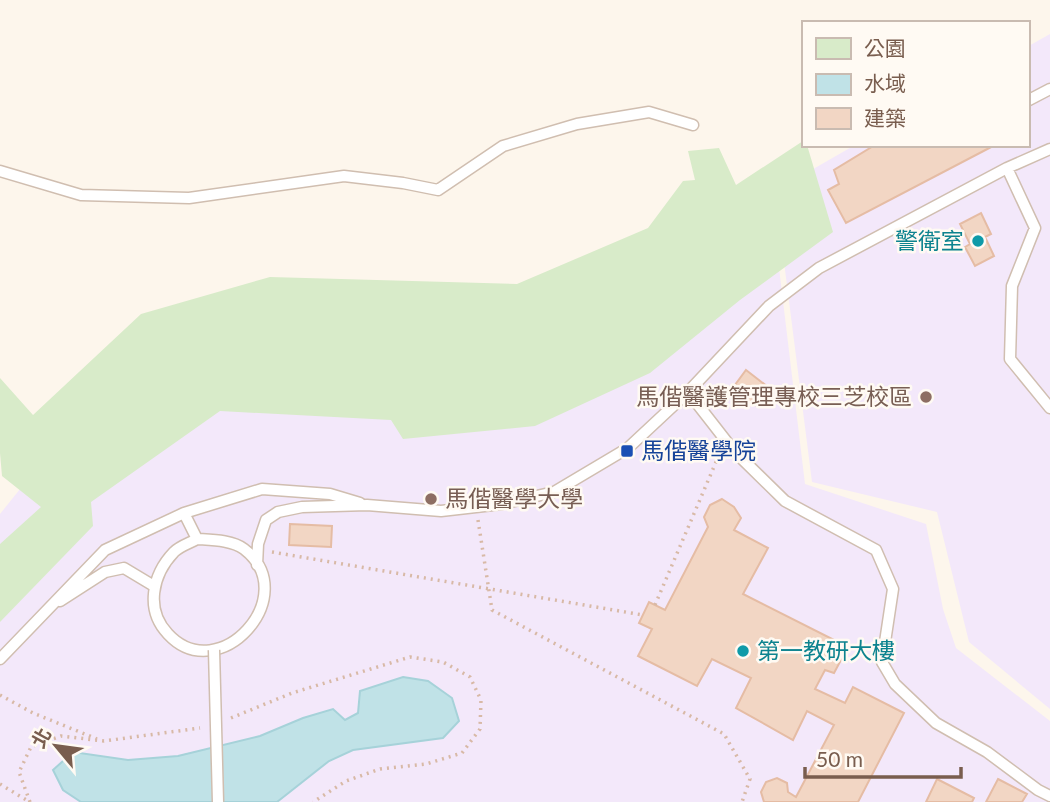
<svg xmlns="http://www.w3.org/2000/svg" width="1050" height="802" font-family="Lato,'Noto Sans TC',sans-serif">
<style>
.education{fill:#f3e8fa}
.green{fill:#d8ebc9}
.water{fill:#c0e2e7;stroke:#a6d2d9;stroke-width:2}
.building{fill:#f2d6c4;stroke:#e5bca4;stroke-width:2}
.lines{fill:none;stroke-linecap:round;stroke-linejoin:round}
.lane-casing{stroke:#d0beb0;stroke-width:13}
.path{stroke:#d8b9a6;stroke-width:3.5;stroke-dasharray:2 5;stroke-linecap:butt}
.lane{stroke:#fff;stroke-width:10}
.lane-bridge-casing{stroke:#d0beb0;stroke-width:13;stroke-linecap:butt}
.lane-bridge{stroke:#fff;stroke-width:10}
.culture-dot{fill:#0f9aa8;stroke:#fffaf3;stroke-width:2.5}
.education-dot{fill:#8d6e63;stroke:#fffaf3;stroke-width:2.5}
.transit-dot{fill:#1a4fb4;stroke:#fffaf3;stroke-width:2.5}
.labels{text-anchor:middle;stroke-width:5;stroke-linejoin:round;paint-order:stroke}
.culture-label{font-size:23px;fill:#0d838f;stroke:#fffaf3;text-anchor:end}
.education-label{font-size:23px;fill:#785e54;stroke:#fffaf3;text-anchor:end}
.transit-label{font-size:23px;fill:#164399;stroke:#fffaf3;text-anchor:start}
</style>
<rect width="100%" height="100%" fill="#fdf6ec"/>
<path class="education" d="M1050,34V709L969,642L937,512L812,482L775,191L855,145H1027V47Z
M773,218L805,484L926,524L943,609L956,648L1050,721V802H0V514L45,458L173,334L505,345Z"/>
<path class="green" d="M803,141V145H807L833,232L740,300L650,373L535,426L403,439L391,420L220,411L91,502L93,526L0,622V544L41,507L2,476L0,453V378L33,415L141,314L270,277L517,284L648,228L683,181L695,180L688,151L719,148L736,185Z"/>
<path class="water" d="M403,677L428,681L452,698L459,721L443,738L353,750L329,761L277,802H81L63,790L53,770L73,752L128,760L178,756L260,736L303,718L333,709L345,720L358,713L360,691Z"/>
<path class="building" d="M875,145H995L846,223L828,190L839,184L834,170Z
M981,213L991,234L985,237L994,256L975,266L965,247L970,244L960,224Z
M746,370L768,387L755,405L732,389Z
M722,499L734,507L741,518L734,530L768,548L743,594L848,647L834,673L825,670L815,689L845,703L853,687L904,713L858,802H764L761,792L766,782L777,778L787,783L788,792L796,797L834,725L807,711L793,740L736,708L751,678L712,659L697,686L638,656L652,629L639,623L649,602L665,610L708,527L704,517L710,505Z
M290,524L332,526L331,547L289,545Z
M937,779L974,798L972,802H926Z
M998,779L1027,794L1022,802H986Z"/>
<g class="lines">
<defs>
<path id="lane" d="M1027,101L1050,89
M1007,168L1035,228L1012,286L1010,359L1050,408
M0,171L81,195L189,198L344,176L403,183L438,190L503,146L577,124L649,112L693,125
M688,392L734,451L785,501L876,550L893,589L882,662L895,684L936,723L987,752L1038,790L1050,796
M184,513L197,539
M197,539C212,540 232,540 244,549C304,595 219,689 168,634C145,610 152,575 174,552C180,546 190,543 197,539Z
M257,565L258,544L266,520L278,512L302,507L367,505L441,511L502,504L554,492L628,448L688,392L769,306L819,268L1007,168L1050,149
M60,601L105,572L124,568L154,586
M0,659L105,550L184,513L262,489L330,494L360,503"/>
</defs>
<use href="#lane" class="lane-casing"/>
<path class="path" d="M478,520L492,610L724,734L750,779L742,802
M272,552L643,615
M655,605L719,455
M0,695L33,713L97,739
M231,718L292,693L410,657L443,662L470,677L481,700L480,729L462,753L426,764L380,769L346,781L313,802
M0,784L28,801
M30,802L19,772L31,747L61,736L104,741L200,728"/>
<use href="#lane" class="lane"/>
<defs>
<path id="lane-bridge" d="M214,650L218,802"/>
</defs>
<use href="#lane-bridge" class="lane-bridge-casing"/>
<use href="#lane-bridge" class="lane-bridge"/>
</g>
<g class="culture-dot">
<circle cx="978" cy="241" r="7"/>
<circle cx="743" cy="651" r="7"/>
</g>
<g class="education-dot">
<circle cx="926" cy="397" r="7"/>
<circle cx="431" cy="499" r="7"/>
</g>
<rect class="transit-dot" x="620" y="444" width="14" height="14" rx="3.5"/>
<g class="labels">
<g class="culture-label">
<text x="964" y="249">警衛室</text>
<text x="757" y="659" text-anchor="start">第一教研大樓</text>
</g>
<g class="education-label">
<text x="912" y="405">馬偕醫護管理專校三芝校區</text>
<text x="445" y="507" text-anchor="start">馬偕醫學大學</text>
</g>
<g class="transit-label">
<text x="641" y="459">馬偕醫學院</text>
</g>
</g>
<rect x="802" y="21" width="228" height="126" fill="#fffaf3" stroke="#c9bbb1" stroke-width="2"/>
<rect x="816" y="38" width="35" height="21" fill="#d8ebc9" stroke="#c9bbb1" stroke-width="2"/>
<text x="864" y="56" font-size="21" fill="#795d4e">公園</text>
<rect x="816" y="74" width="35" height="21" fill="#c0e2e7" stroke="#c9bbb1" stroke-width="2"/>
<text x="864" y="91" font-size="21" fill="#795d4e">水域</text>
<rect x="816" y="108" width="35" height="21" fill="#f2d6c4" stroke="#c9bbb1" stroke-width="2"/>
<text x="864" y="126" font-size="21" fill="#795d4e">建築</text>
<g transform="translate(56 746) rotate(299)" stroke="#fffaf3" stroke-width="5" paint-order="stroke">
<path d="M0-5L12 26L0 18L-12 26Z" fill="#795d4e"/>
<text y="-10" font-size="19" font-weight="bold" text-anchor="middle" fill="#795d4e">北</text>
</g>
<path d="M805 767v10h156v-10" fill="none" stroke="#795d4e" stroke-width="3.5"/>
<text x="816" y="767" font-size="21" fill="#795d4e" stroke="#fffaf3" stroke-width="5" paint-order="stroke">50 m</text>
</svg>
